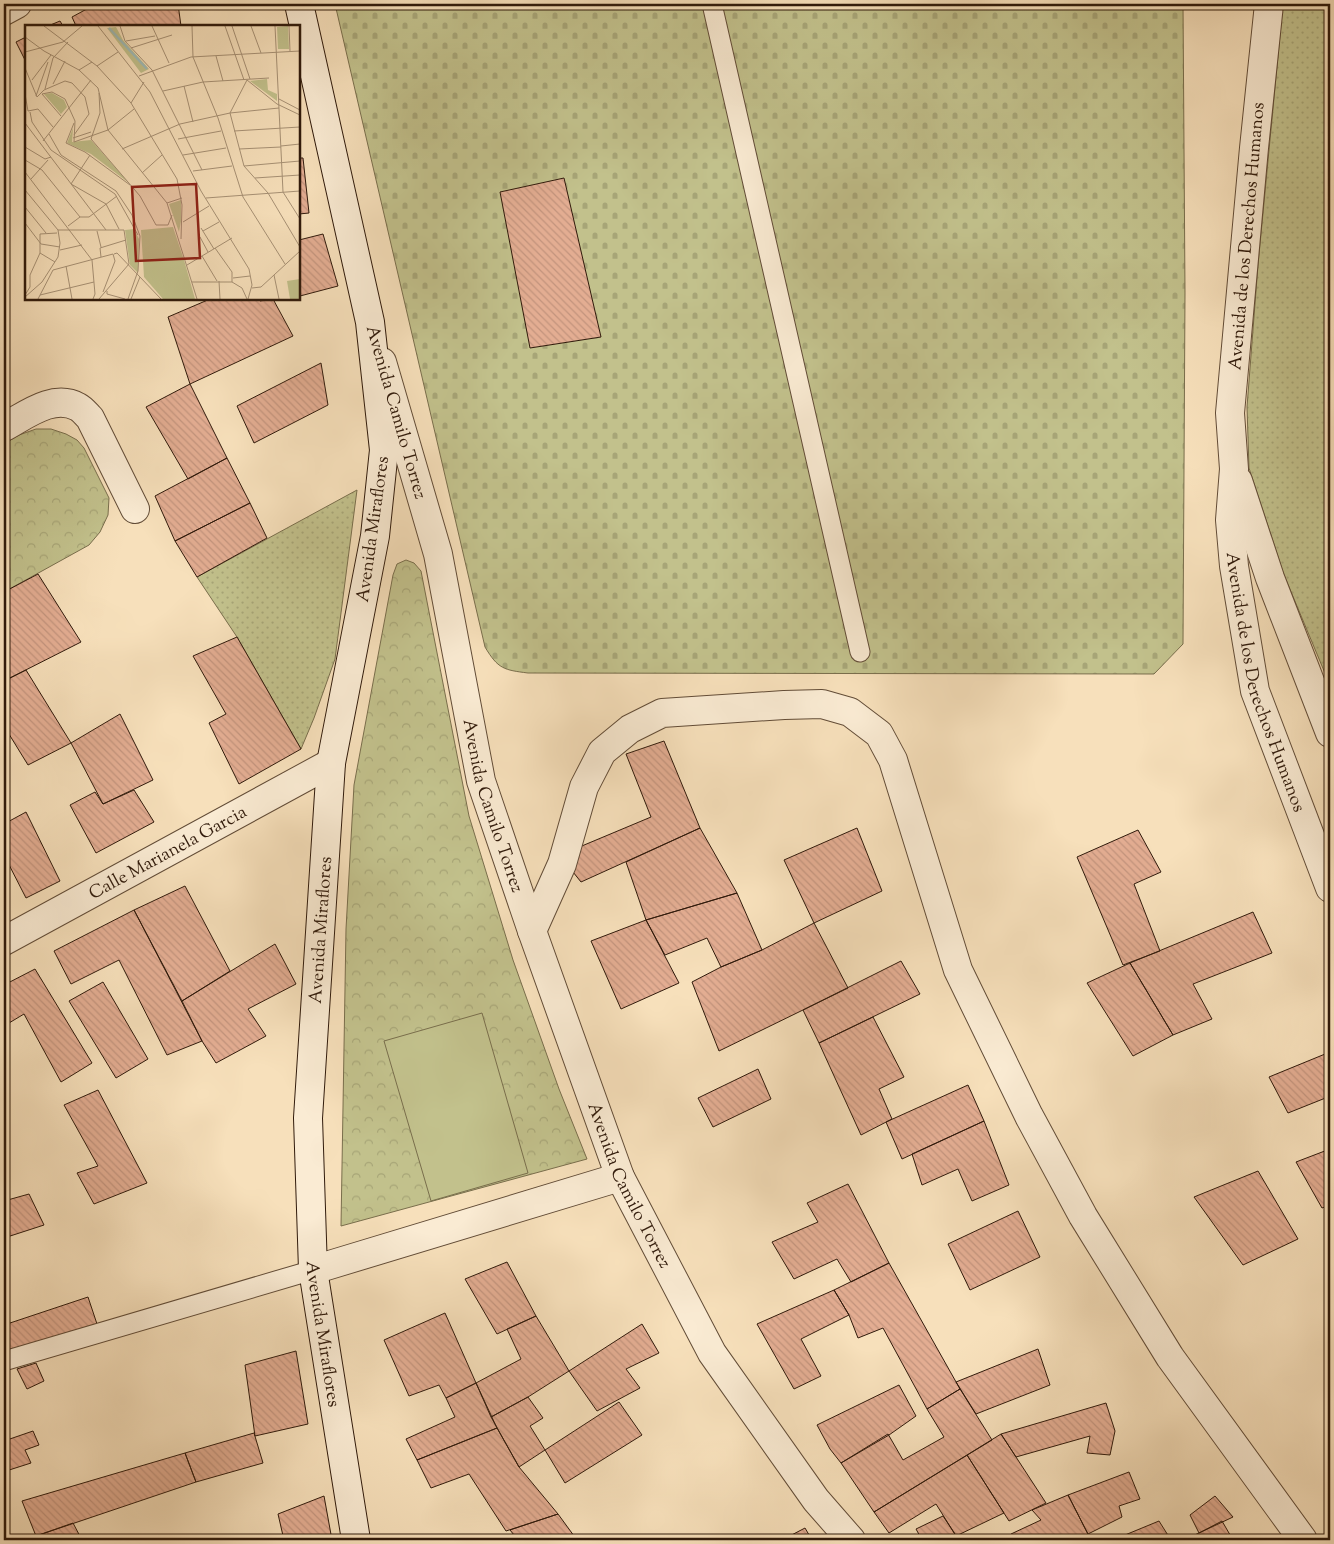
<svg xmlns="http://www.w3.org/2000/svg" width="1334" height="1544" font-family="'Sorts Mill Goudy',serif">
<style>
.grass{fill:url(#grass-dots);stroke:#796e4c}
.cemetery{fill:url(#cemetery-stones);stroke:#796e4c}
.park{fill:url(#park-crowns);stroke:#796e4c}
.garden{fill:#c2c18c;stroke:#796e4c}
.building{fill:url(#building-back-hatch);stroke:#301a0b}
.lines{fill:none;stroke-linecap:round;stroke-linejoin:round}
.lane-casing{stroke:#624c37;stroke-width:21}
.street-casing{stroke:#624c37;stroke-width:30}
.secondary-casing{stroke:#301a0b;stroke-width:30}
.lane{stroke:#faebd3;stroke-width:19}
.street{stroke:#faebd3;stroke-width:28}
.secondary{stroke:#faebd3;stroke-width:28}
.labels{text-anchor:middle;stroke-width:5;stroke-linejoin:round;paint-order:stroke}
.street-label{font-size:18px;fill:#301a0b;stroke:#faebd3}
.inset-river{fill:none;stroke:#9fbbb8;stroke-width:2.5}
.inset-road{fill:none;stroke:#a79175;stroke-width:1}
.view{fill:#8f2418;fill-opacity:0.15;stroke:#8f2418;stroke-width:2.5}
.inset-edge{fill:none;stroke:#301a0b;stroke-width:2.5}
</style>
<defs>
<pattern id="grass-dots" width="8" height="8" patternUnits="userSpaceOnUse" patternTransform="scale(1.25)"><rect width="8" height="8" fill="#c2c18c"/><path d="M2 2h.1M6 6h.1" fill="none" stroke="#a7a577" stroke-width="1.8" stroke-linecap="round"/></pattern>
<pattern id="cemetery-stones" width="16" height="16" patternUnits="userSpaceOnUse" patternTransform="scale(1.25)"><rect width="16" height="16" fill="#c2c18c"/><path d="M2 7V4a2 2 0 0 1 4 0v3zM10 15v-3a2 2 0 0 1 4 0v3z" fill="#a7a577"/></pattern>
<pattern id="park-crowns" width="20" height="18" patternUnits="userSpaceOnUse" patternTransform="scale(1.25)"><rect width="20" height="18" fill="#c2c18c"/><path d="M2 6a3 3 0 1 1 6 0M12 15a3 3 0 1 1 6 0" fill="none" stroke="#a7a577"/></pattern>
<pattern id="building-back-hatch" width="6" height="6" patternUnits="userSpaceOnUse" patternTransform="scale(1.25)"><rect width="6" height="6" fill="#e3ad92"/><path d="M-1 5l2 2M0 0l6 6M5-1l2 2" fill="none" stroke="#c3947d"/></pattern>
</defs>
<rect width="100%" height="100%" fill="#f7e0bb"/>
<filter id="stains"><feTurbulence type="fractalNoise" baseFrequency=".004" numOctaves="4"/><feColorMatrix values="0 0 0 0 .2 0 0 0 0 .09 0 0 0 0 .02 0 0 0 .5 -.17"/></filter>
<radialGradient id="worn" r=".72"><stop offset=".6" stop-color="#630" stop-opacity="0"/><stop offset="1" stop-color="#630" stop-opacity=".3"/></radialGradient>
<path class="grass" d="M1283,4H1330V678H1327L1284,575L1249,468L1247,407L1258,265Z
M357,490L335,659L314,718L301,749L237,637L197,577Z"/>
<path class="cemetery" d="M335,4H1183L1185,293L1183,644L1154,674L528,673C504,670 498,669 485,647Z"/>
<path class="park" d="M36,429H51L66,434L77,440L84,448L109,498L108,515L100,532L89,545L4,592V444L19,435Z
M406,560L414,563L421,571L469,816L513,960L559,1089L587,1159L341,1226L346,929L354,785L393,575L397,564Z"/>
<path class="garden" d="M482,1013L528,1173L431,1201L384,1041Z"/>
<path class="building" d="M96,4H178L181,26H76L72,17Z
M60,21L63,26H48Z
M26,37V62L16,42Z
M299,158H303L309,213L299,214Z
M564,178L601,337L530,348L500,192Z
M323,234L338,286L300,296L299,240Z
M210,299H259L260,301L273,299L293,336L190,384L168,317Z
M321,363L328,405L254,443L237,406Z
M190,384L227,458L188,479L146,407Z
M227,458L250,503L175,541L155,496Z
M250,503L267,538L197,577L175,541Z
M38,574L81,642L4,681V641L9,638L4,629V592Z
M237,637L301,749L239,784L209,723L226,714L193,656Z
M26,670L71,743L28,765L4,726V681Z
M120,714L153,780L103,804L71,743Z
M664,741L700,828L581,882L573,872L577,848L651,817L626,754Z
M134,790L154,822L96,853L70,805L95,792L103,804Z
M26,812L60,881L26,898L4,855V824Z
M700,828L737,893L646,920L626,862Z
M857,828L882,891L814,923L784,860Z
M1138,830L1161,872L1134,884L1160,951L1123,965L1077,857Z
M185,886L230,971L182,1001L134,910Z
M737,893L762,950L721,967L707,938L665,955L646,920Z
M134,910L202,1041L167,1055L119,960L71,984L54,951Z
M1253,912L1272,953L1193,984L1212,1019L1173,1035L1130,963Z
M646,920L679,983L621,1009L591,941Z
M814,923L848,988L719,1051L692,982L721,967L762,950Z
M275,944L296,984L248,1009L266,1036L216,1063L202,1041L182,1001Z
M901,961L920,994L819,1043L803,1010Z
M1130,963L1173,1035L1133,1056L1087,983Z
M35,969L92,1063L61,1082L24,1014L4,1026V985Z
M103,982L148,1059L116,1078L69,1001Z
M873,1017L904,1077L879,1089L892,1119L861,1135L819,1043Z
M1330,1052V1102L1328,1097L1288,1113L1269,1077Z
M758,1069L771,1099L713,1127L698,1098Z
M968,1085L984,1121L902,1159L886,1122Z
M98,1090L147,1183L94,1204L77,1173L98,1166L64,1105Z
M984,1121L1009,1185L972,1201L958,1169L922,1185L912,1154Z
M1330,1149V1205L1322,1208L1296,1162Z
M1258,1171L1298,1239L1243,1265L1194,1197Z
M848,1184L889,1263L851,1282L837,1259L794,1279L772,1242L818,1222L807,1203Z
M29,1194L44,1225L4,1238V1201Z
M1018,1211L1040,1257L970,1290L948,1244Z
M507,1262L536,1316L497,1334L465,1279Z
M889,1263L960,1389L927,1409L883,1328L858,1338L849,1315L834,1290Z
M834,1290L849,1315L801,1339L821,1376L794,1389L757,1324Z
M88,1297L97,1324L11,1353L4,1333V1325Z
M445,1313L476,1383L446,1398L439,1385L409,1396L384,1340Z
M536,1316L569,1371L528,1397L491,1417L476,1383L521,1359L507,1329Z
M642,1324L659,1353L626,1369L640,1388L597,1411L569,1371Z
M1038,1349L1050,1385L976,1414L956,1382Z
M296,1351L308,1424L255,1436L245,1365Z
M36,1363L44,1381L27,1389L17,1369Z
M476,1383L497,1428L417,1460L406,1439L455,1417L446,1398Z
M899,1385L916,1416L889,1435L841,1463L830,1449L817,1425Z
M960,1389L992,1440L874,1512L841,1463L888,1434L903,1460L944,1437L927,1409Z
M528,1397L543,1418L530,1426L545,1450L519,1467L491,1417Z
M619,1402L642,1435L565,1483L545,1450Z
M1106,1403L1115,1431L1110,1455L1087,1453L1090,1436L1016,1457L1001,1434Z
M497,1428L519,1467L558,1514L506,1531L469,1474L431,1488L417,1460Z
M33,1431L39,1445L25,1450L31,1463L6,1471L4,1465V1441Z
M254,1433L263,1463L196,1482L185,1453Z
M1001,1434L1046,1503L1009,1521L967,1455Z
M185,1453L196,1482L36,1536L22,1501Z
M967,1455L1004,1513L956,1536L936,1504L889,1533L874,1512Z
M1129,1472L1140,1499L1119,1506L1122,1517L1088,1534L1068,1495Z
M1068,1495L1091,1540H1015L1011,1534L1041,1520L1032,1510Z
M324,1496L332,1540H284L278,1514Z
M1215,1496L1233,1517L1199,1533L1190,1515Z
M558,1514L577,1540H518L510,1530Z
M943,1516L959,1540H922L916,1529Z
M1159,1521L1171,1540H1128L1125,1535Z
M1222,1521L1233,1540H1183L1199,1533Z
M73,1523L82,1540H38L36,1536Z
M805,1528L812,1540H782Z"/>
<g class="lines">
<defs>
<path id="lane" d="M712,4L860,652
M4,1361L313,1270"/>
<g id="street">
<path id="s1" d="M1269,4L1254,148L1230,413L1234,469L1230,520L1234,566L1255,691L1330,888"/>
<path d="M4,11L17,4"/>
<path id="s2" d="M382,362L438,554L481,781L532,931L620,1177L712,1353L816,1500L851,1540"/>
<path d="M4,427C25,416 53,393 78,407C82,409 86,414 90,418L135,509"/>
<path d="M1238,481L1270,578L1330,733"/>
<path d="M532,931L562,864L584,787L602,752L630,729L662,713L784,705L822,704L850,712L879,734L893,760L958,970L1029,1116L1083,1216L1170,1357L1303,1540"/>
<path id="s3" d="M4,941L331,763"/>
<path d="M313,1270L620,1177"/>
</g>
<g id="secondary">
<path id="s4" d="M299,4L370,322L384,450L375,536L331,763L308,1118L313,1270L356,1540"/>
</g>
</defs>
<use href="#lane" class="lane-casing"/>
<use href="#street" class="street-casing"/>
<use href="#secondary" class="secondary-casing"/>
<use href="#lane" class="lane"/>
<use href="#street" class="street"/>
<use href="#secondary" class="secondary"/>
</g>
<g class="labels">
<g class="street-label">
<text transform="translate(1246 236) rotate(-85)" y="6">Avenida de los Derechos Humanos</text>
<text transform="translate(397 412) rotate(74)" y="6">Avenida Camilo Torrez</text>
<text transform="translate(372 529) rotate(-82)" y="6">Avenida Miraflores</text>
<text dy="6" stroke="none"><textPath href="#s1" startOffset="685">Avenida de los Derechos Humanos</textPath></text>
<text dy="6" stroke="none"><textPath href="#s2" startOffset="458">Avenida Camilo Torrez</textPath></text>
<text dy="6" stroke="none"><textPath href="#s3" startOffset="186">Calle Marianela Garcia</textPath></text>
<text transform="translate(320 930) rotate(-86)" y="6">Avenida Miraflores</text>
<text dy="6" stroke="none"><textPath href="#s2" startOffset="862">Avenida Camilo Torrez</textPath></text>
<text dy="6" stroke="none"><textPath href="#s4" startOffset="1345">Avenida Miraflores</textPath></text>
</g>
</g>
<g transform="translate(25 25)">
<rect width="275" height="275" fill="#f7e0bb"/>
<path d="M48,103L47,117L66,115L104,158L66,129L42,118ZM109,204L114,214L113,248L105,240L100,205Z" fill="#c2c18c"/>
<path d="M148,202L159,235L170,274H138L119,252L116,205Z" fill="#c2c18c"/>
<path d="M263,1L264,24H253L252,2ZM91,2L98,15L124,44L116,48L82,3ZM242,54L243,65L252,69V76L225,56ZM27,68L39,75L42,82L36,89L19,69ZM156,175V196L154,207L144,179Z" fill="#c2c18c"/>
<path d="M275,254V274H265L262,256Z" fill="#c2c18c"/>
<path class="inset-river" d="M84,3L122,44"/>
<path class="inset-road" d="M19,1L72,41L106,78L152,154L157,180L156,214M73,1L125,67L176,166L224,244L227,260L223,274M95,1L100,16L127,45L177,145M127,1L144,38M167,1L168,32L193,93L218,172L260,239M200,1L219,55M207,1L225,54M226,1L236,28M250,1L258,167L275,194M264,1L265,26M0,12L19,26L54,45L73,63L83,105L142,178L172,274M101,16L130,11M106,23L147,10M0,27L38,17L57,1M191,31L198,56M72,41L93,27M0,43L12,72L19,65L40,56L47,58L60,72L64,89L49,110M54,45L67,37M114,51L166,32L275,26M7,55L26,30M222,55L205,88L219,141L243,168L275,222M222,55L252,79L275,90M28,59L40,36M159,61L168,97M20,64L28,33L43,17M138,66L178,57L244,53M74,68L75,88L66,114L115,171L131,200H143L147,190M0,69L3,86L13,84L28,102M11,71L23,37M254,74L275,85M106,78L119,57M5,87L7,97L26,125L90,169L113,210M36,91L17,69L27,67L40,74L50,96L49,117L83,105L109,84M0,98L81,205M49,98L41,118L60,127L105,160M209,106L275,102M24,109L36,130L91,166L107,190L115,211L113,246L103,274M48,113L66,107M153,114L196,106M18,116L66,55M256,121L275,119M0,122L20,134L26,132M97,124L155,99L205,88L254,83M214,124L256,122M65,130L46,159L81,179L94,204M158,130L201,123M0,135L17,145L55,192M219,141L275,136M168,146L207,141M0,147L67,235L70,269L68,274M117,148L137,130M230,153L275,150M6,154L23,135M0,165L33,205L35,218L33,232L17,257L0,272M181,173L275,166M142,178L157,173M0,182L21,208M158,197L184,181M0,198L16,219L35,222M43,201L55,192H64L92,171M176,203L189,224M33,205H99L104,239L74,274M72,206L76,222M178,206L194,197M175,212L183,227M190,223L207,247V257M35,225L57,220M15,228L30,237M89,229L92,228L136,274M177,231L192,256M76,232L75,223L101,215M162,240L207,213M41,241L47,274M249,250L254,274M208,253L225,251M194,256L195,274M167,257H207L217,263L222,274M227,263L236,262L275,226M82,266V269L100,274M0,270L5,262V250L15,228V209L32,208M15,270L69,257M13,274L28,245L88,229L90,236L78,267M106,274L115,252"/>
<path class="view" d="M171,159L175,233L111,236L107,162Z"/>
<rect width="275" height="275" class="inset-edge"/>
</g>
<rect width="1334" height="1544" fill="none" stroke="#f7e0bb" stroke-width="20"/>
<rect x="5" y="5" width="1324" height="1534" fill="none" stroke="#301a0b" stroke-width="2.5"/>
<rect x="10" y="10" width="1314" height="1524" fill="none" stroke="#301a0b"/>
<rect width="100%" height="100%" filter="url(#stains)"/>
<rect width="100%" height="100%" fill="url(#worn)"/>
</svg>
